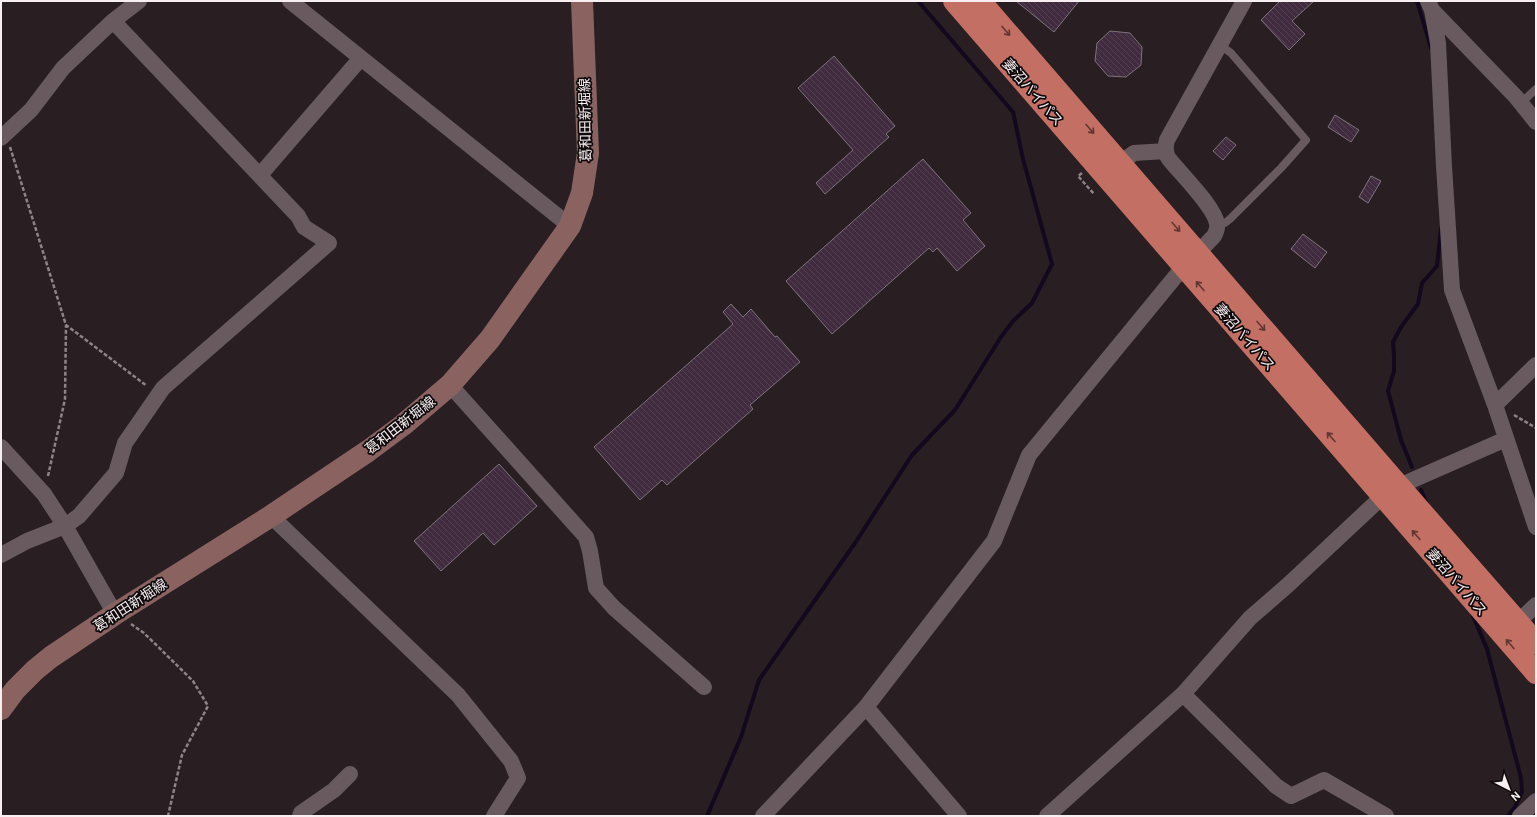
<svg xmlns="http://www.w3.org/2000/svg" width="1537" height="817" font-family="Overpass,'Noto Sans JP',sans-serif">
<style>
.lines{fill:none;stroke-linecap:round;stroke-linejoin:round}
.stream{stroke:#12091f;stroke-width:4}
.building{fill:url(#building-back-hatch);stroke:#7e737c}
.path{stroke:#8e8487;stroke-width:2.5;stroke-dasharray:4 2;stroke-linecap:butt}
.service{stroke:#685a5e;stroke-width:8}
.minor{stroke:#685a5e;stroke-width:16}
.secondary{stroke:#8a6260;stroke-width:22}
.trunk{stroke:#c46f63;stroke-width:22}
.oneway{stroke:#603733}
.labels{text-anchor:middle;stroke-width:3.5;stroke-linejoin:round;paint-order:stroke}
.street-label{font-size:14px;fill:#f7eff1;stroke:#0e090b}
</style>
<defs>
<pattern id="building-back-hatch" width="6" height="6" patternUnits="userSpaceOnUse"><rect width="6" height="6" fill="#412b3f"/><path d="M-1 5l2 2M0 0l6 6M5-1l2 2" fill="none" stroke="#544052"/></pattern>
</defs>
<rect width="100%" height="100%" fill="#291e21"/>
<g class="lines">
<path class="stream" d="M1417,1L1431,48
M1412,467L1401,440L1388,391L1394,371V355L1393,342L1401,327L1418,304L1422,283L1437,266L1441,229
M1421,490L1427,504
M1473,616L1487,649L1521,778L1522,792L1515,807L1508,816
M707,816L741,737L759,680L855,543L912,455L955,410L1001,337L1013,321L1032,303L1052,264L1023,159L1013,112L918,1"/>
</g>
<path class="building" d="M1016,1H1079L1054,32Z
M1280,1H1314L1292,21L1305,34L1289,50L1261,20Z
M1110,31L1130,33L1142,47L1141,65L1126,77L1108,76L1095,61L1097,43Z
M834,56L895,126L886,134L889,137L825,194L816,183L853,150L798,88Z
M1335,115L1359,130L1351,142L1328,127Z
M1226,137L1236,145L1223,160L1213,151Z
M923,159L971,213L963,220L985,246L957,271L937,248L933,252L929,248L832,334L786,281Z
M1371,176L1381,181L1368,203L1359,197Z
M1303,234L1327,252L1315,268L1291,249Z
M731,304L743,317L751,309L775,337L777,336L800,362L750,405L753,409L667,485L662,480L640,500L594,447L733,324L723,312Z
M499,464L537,506L494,545L483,533L441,571L414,541Z"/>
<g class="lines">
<path class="path" d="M10,147L66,325L147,386
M1082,173L1078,176L1094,194
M1514,415L1536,428
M48,476L65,399L66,325
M131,624L144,633L193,681L208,706L182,755L168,816"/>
<path class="service" d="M1521,103L1536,89
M1217,224L1225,223L1230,219L1281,168L1306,140L1231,53L1220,45"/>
<path class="minor" d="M290,1L570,226
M1428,1L1432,10L1438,43L1444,166L1452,290L1495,405L1536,527
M1432,10L1516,97L1536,122
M1,138L31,110L63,68L113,21L139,1
M1120,163L1134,153L1166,151
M260,175L361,58
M450,385L586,537L590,551L596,588L614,608L704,687
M1495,405L1536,365
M1,447L44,494L65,526L115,614
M1399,486L1506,439
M271,516L458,695L511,761L518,778L494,816
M1,555L27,541L65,526L79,516L116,473L125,443L163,388L329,243L304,227L298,216L113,21
M1518,622L1536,605
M1183,694L1276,786L1291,796L1324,780L1386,816
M866,707L959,816
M300,816L301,813L334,790L350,774
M763,816L866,707L994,541L1029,455L1175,277L1214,236C1216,232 1218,228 1217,224C1215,207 1180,173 1169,159C1165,153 1165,147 1167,140L1244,1
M1047,816L1183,694L1250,618L1289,584L1383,496
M1520,816L1536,801"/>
<path class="secondary" d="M1,709L15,690L35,670L51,657L115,614L271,516L368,451L403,425L450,385L490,339L570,226L582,193L588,153L582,1"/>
<path class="trunk" d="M954,1L1536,673
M980,1L1399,486L1536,643"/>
</g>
<defs><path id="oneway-shaft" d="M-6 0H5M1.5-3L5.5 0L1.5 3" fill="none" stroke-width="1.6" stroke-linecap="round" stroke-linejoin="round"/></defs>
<g class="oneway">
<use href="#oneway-shaft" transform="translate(1006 31) rotate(49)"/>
<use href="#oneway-shaft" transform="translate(1090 129) rotate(49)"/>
<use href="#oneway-shaft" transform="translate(1176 227) rotate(49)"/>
<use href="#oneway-shaft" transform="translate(1200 286) rotate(-131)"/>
<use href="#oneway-shaft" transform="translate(1261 326) rotate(49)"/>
<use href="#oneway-shaft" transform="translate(1331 437) rotate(-131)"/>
<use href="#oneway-shaft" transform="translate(1416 535) rotate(-131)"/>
<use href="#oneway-shaft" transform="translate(1510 644) rotate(-131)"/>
</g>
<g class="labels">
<g class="street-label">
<text transform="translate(1033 92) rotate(49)" y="5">妻沼バイパス</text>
<text transform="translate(585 120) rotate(-91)" y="5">葛和田新堀線</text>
<text transform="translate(1245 337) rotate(49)" y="5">妻沼バイパス</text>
<text transform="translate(400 425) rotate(-38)" y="5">葛和田新堀線</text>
<text transform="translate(1457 582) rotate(49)" y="5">妻沼バイパス</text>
<text transform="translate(130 605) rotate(-33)" y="5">葛和田新堀線</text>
</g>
</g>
<rect width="1537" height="817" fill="none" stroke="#f7eff1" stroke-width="4"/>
<g transform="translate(1509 789) rotate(138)" stroke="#0e090b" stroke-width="3" paint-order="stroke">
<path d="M0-3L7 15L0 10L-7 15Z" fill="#f7eff1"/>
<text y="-6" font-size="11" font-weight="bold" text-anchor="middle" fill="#f7eff1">N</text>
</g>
</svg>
